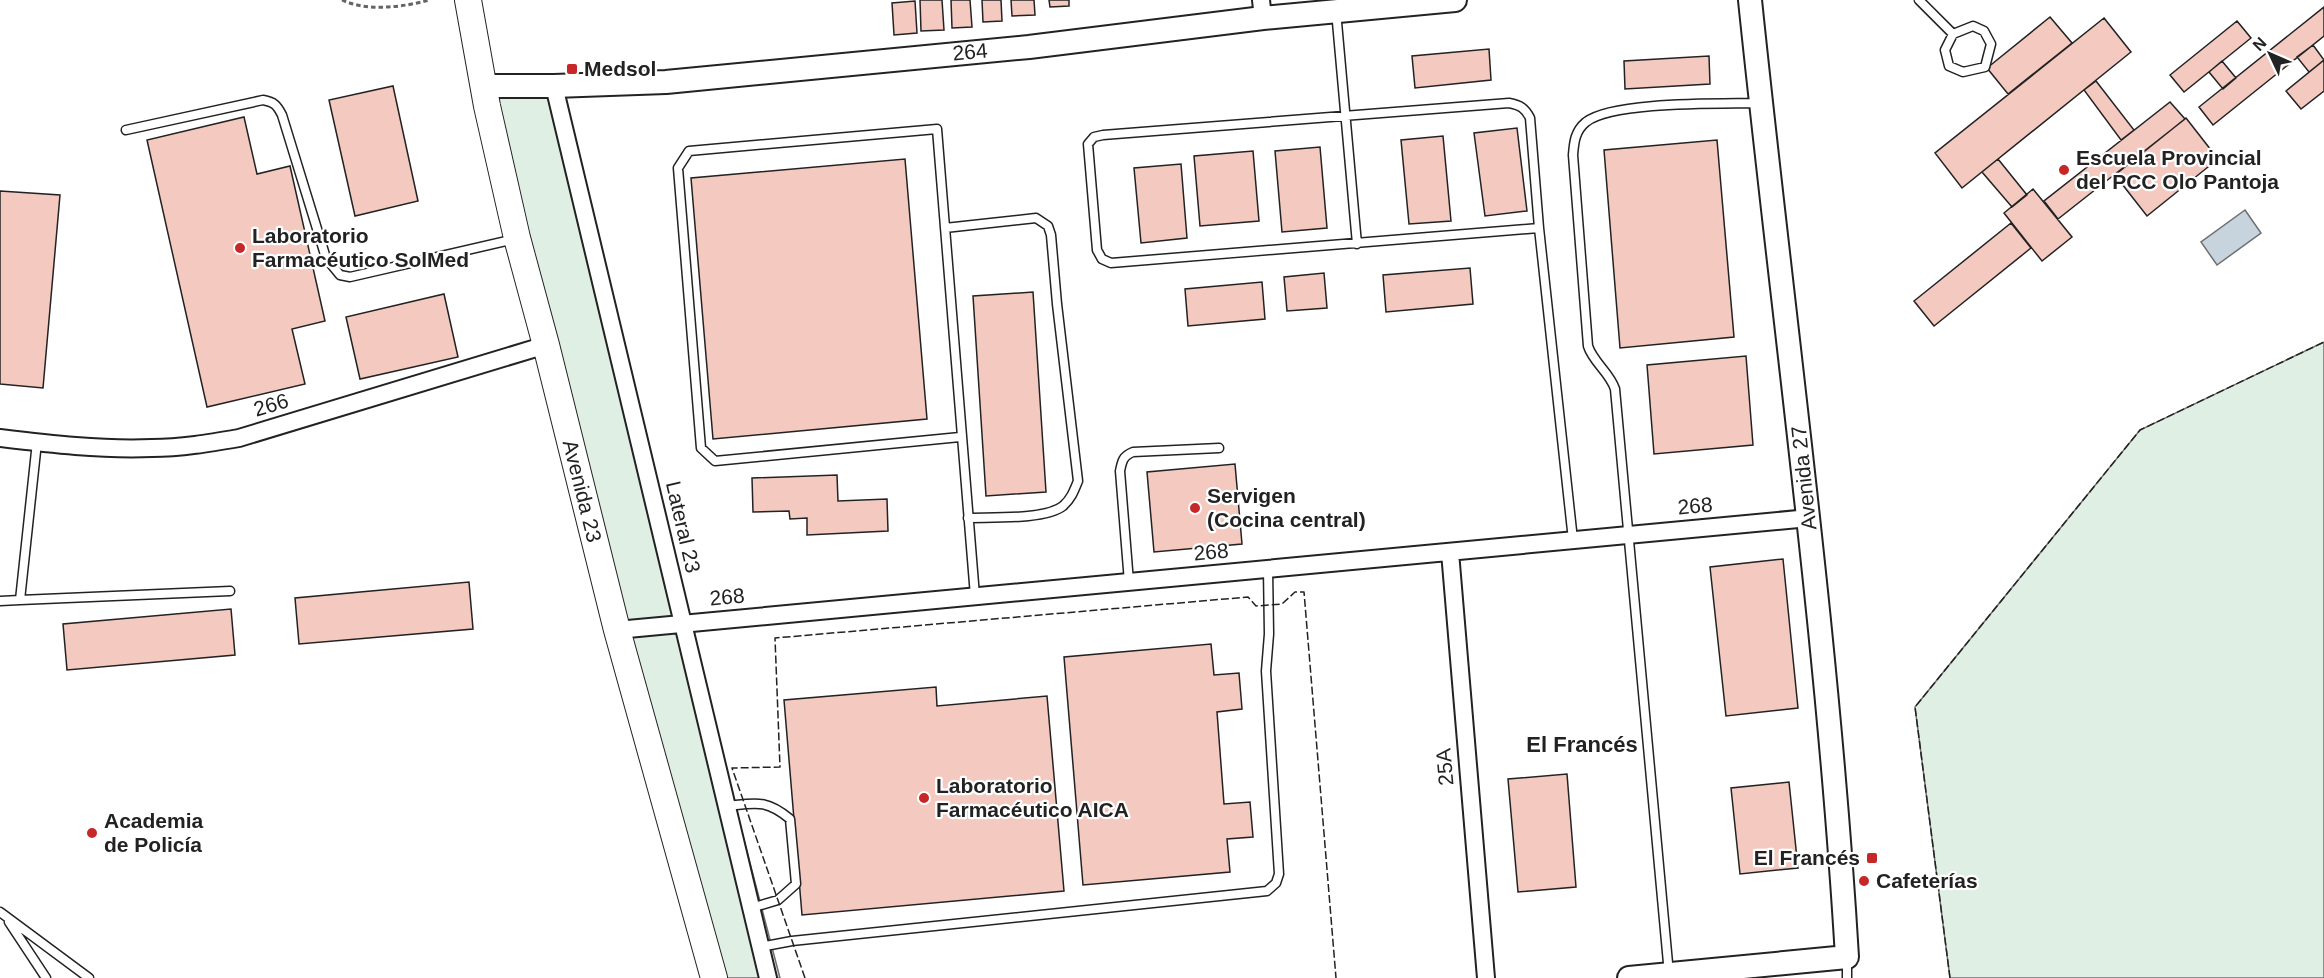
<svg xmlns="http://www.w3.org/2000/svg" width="2324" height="978" font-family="Helvetica,sans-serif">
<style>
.green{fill:#e0efe3;stroke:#6f6f6f;stroke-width:1.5}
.water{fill:#c7d3dd;stroke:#6f6f6f;stroke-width:1.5}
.building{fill:#f3c9c0;stroke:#222;stroke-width:1.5}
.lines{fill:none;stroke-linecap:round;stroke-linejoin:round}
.lane-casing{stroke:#222;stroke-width:11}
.street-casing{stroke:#222;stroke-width:20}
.secondary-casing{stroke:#222;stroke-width:26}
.primary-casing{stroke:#222;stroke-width:28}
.path{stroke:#646464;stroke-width:3;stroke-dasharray:4.5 3;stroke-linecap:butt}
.lane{stroke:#fff;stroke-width:8}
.street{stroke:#fff;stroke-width:16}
.secondary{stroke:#fff;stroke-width:22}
.primary{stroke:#fff;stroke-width:26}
.fence{stroke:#222;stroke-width:1.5;stroke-dasharray:8 3;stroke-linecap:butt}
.poi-dot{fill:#c62828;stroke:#fff;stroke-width:2}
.labels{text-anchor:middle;stroke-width:4.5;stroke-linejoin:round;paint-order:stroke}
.street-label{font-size:21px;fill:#222;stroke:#fff}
.poi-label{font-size:21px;font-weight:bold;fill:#222;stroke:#fff;text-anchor:start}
.neighbourhood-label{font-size:22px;font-weight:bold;fill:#222;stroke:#fff}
</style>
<rect width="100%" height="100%" fill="#fff"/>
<path class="green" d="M547,84L780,978H716L485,87Z
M2324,342V978H1950L1915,707L2140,430Z"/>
<path class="water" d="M2245,210L2261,233L2217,265L2201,242Z"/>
<path class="building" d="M920,0H942L944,30L921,31Z
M951,0H970L972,27L952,28Z
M982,0H1001L1002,21L983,22Z
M1011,0H1034L1035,15L1012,16Z
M1049,0H1069V6L1050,7Z
M915,1L917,33L894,35L892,3Z
M2324,7V36L2213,125L2199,107Z
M2050,17L2072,43L2008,94L1987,68Z
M2104,18L2131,52L1962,188L1935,153Z
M2237,21L2251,38L2184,92L2170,75Z
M2313,45L2324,60L2309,72L2297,57Z
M1489,49L1491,80L1415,88L1412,56Z
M1709,56L1710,84L1625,89L1624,61Z
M2324,60V91L2301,109L2286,91Z
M2222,61L2236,78L2223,89L2209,72Z
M2096,81L2134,130L2121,140L2084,90Z
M393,86L418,201L355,216L329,100Z
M2170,102L2185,119L2058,219L2044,201Z
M244,117L257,174L290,166L325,321L292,329L305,384L207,407L147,140Z
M2186,118L2218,159L2147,216L2115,175Z
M1517,128L1527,211L1485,216L1474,133Z
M1443,136L1451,221L1409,224L1401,140Z
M1717,140L1734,337L1620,348L1604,150Z
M1320,147L1327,228L1282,232L1275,151Z
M1253,151L1259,221L1200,226L1194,156Z
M905,159L927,419L713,439L691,178Z
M1998,159L2027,195L2012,207L1982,172Z
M1181,164L1187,238L1141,243L1134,168Z
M2033,189L2072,237L2042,261L2004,213Z
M0,191L60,195L43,388L0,384Z
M2011,223L2031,248L1934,326L1914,301Z
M1470,268L1473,304L1386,312L1383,275Z
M1324,273L1327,308L1287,311L1284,277Z
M1262,282L1265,319L1188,326L1185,289Z
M1033,292L1046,492L986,496L973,296Z
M444,294L458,357L360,379L346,317Z
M1746,356L1753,445L1654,454L1647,365Z
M1235,464L1242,544L1154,552L1147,472Z
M837,475L838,501L887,499L888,531L807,535V518L790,519L789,511L753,512L752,478Z
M1783,559L1798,708L1726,716L1710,567Z
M469,582L473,629L299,644L295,598Z
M231,609L235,655L67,670L63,624Z
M1211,644L1214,675L1239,673L1242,709L1217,712L1224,804L1250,802L1253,837L1227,839L1230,872L1083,885L1064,657Z
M936,687L937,706L1047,696L1064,891L802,915L784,700Z
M1567,774L1576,887L1518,892L1508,779Z
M1789,782L1798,868L1740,874L1731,788Z"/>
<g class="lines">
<defs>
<path id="lane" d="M1919,0L1953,34
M1336,11L1357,244
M1973,26L1984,31L1991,44L1985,67L1963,72L1949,66L1945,50L1953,34Z
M126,130L263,100C274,102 277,105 282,115L326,258L340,275L350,277L515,239
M945,228L1036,218L1048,226L1051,235L1057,304L1078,481C1074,491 1071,499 1063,506C1045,520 991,517 968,518
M1539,228L1111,263L1102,259L1097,250L1088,144L1094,137L1103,135L1509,103C1520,105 1525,108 1530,118L1539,228L1573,540
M960,437L715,461L701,448L678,168L689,151L937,129L975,596
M1129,582L1120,471C1122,461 1123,456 1133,452L1219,448
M20,600L230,591
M0,601L20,600L37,442
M727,806C756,803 766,799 790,819L796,884L778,900L751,908
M0,912L89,978
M9,922L46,978
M760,947L792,941L1267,891L1276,883L1279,874L1266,671L1269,634L1268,569
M1669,974L1615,389C1610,373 1593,362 1588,346L1573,155C1574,142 1575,131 1586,122C1613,101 1721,104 1759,103
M1847,978V958"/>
<path id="street" d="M1261,0L1263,18
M554,86L768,978
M0,438C50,444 101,450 152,448C181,448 210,443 239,438L546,345
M1450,552L1486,978
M617,630L1809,518"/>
<path id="secondary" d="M483,86H554L666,82L1029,47L1263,18L1455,0
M1629,978L1847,957C1828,637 1783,319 1750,0"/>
<path id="primary" d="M468,0L487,106L517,238L546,345L617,630L714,978"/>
</defs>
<use href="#lane" class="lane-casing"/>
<use href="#street" class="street-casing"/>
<use href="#secondary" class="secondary-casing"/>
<use href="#primary" class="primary-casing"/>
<path class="path" d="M342,0C368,12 403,7 430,0"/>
<use href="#lane" class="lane"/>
<use href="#street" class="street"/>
<use href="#secondary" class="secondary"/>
<use href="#primary" class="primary"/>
<path class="fence" d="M805,978L732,768L780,767L775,638L1248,597L1256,606L1282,604L1295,592H1304L1336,978
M1950,978L1915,707L2140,430L2324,342"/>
</g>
<g class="poi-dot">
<rect x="566" y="63" width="12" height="12" rx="3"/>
<circle cx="2064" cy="170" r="6"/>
<circle cx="240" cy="248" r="6"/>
<circle cx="1195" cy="508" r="6"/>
<circle cx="924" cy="798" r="6"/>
<circle cx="92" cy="833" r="6"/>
<rect x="1866" y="852" width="12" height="12" rx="3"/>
<circle cx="1864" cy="881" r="6"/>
</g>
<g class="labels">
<g class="street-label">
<text transform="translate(970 52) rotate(-5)" y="7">264</text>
<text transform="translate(271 405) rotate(-17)" y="7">266</text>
<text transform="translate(1804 478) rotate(-96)" y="7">Avenida 27</text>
<text transform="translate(582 491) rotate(76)" y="7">Avenida 23</text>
<text transform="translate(1695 506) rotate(-5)" y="7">268</text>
<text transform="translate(683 527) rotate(77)" y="7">Lateral 23</text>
<text transform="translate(1211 552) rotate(-5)" y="7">268</text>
<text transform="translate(727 597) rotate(-5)" y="7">268</text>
<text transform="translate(1445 767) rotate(-95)" y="7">25A</text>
</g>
<g class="poi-label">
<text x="584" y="76">Medsol</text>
<text x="2076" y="165">Escuela Provincial<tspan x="2076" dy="24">del PCC Olo Pantoja</tspan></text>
<text x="252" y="243">Laboratorio<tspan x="252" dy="24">Farmacéutico SolMed</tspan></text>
<text x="1207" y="503">Servigen<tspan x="1207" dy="24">(Cocina central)</tspan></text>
<text x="936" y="793">Laboratorio<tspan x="936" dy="24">Farmacéutico AICA</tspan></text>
<text x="104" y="828">Academia<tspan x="104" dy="24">de Policía</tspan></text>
<text x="1860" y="865" text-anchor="end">El Francés</text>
<text x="1876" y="888">Cafeterías</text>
</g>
<g class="neighbourhood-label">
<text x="1582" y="752">El Francés</text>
</g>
</g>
<g transform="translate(2270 54) rotate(314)" stroke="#ffffff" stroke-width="4.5" paint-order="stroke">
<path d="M0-4.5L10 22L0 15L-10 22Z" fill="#222222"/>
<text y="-9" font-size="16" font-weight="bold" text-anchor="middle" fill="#222222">N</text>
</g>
</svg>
